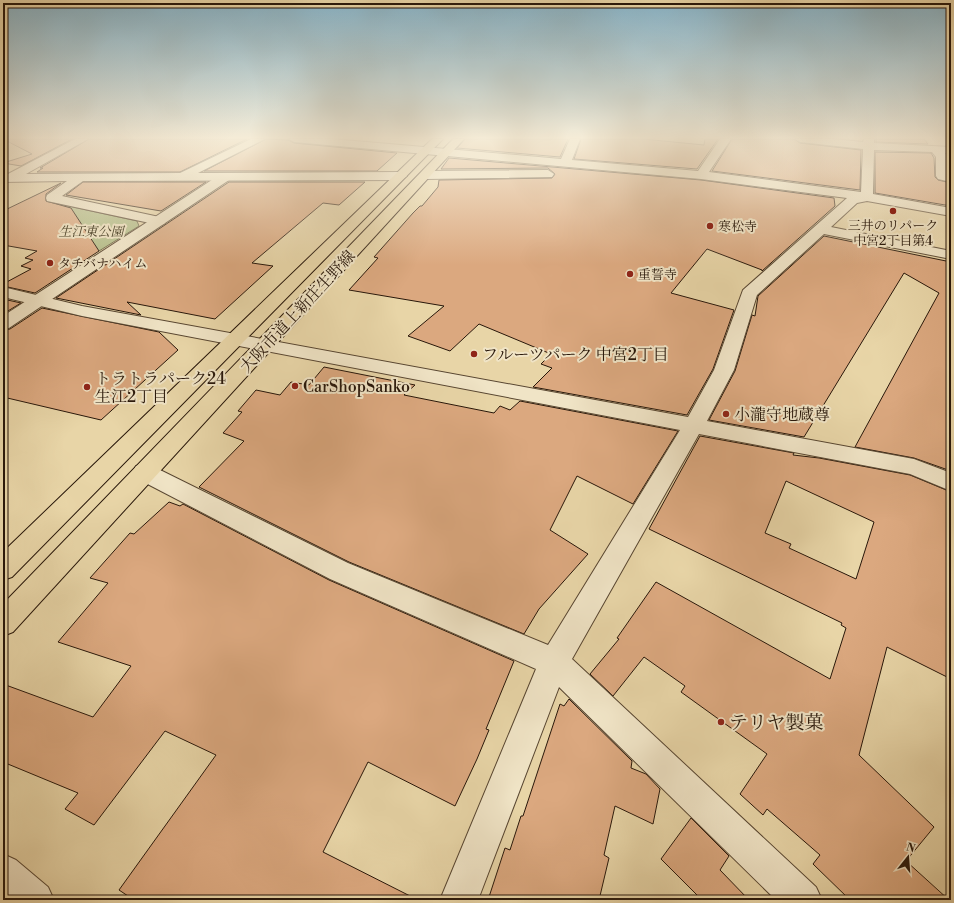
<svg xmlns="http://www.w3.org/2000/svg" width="954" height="903" font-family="'Libre Bodoni','Noto Serif JP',serif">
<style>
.green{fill:#b4be89;stroke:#6e6a4a}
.building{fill:#dba87f;stroke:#28170a;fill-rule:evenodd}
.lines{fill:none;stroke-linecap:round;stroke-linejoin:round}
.minor-casing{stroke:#584631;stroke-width:2}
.tertiary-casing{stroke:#584631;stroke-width:2}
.primary-casing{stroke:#28170a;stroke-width:2}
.minor{fill:#f0e4c6;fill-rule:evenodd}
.tertiary{fill:#f0e4c6;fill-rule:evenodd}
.primary{fill:#e8d5a7;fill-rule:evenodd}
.poi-dot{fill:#8f2418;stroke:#f0e4c6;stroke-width:1.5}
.labels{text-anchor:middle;stroke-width:4;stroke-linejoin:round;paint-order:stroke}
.far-poi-label{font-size:13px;fill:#28170a;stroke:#f0e4c6;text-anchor:start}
.far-park-label{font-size:13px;font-style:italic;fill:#524930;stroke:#f0e4c6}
.street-label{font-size:16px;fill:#28170a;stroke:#f0e4c6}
.poi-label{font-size:16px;fill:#28170a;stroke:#f0e4c6;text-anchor:start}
.near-poi-label{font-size:19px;fill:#28170a;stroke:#f0e4c6;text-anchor:start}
</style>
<rect width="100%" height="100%" fill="#e8d5a7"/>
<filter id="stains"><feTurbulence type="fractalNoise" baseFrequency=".005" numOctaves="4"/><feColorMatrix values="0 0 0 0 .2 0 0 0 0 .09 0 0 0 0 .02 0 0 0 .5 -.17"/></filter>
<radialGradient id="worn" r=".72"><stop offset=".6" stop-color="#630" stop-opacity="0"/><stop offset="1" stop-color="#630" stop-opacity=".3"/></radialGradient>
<path class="green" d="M50,202L137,221L139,226L99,251L3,229Z"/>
<path class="building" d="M3,139H72L21,166L3,163L32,154Z
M89,139H247L180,172H37L43,168H40Z
M266,139L288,140L294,143L397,153L377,171H204Z
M465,139H568L560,157L457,148Z
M581,139H643L704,145L705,139H718L697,169L574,159Z
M732,139H794L800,143L861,150L860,190L712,171Z
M876,139H924L928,144L876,142Z
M875,152L931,153L934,158L935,177L938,180L951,183V206L875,193Z
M449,158L701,180L834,198L835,206L762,271V270L707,249L671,293L734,310L713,369L687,415L533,387L552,368L541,364L551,354L479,324L450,351L408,336L444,306L349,290L378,258L374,257L413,213L420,206H422L438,187L439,180L552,178L555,174L548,168L441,169Z
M83,182H206L161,211L66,195Z
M229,182H365L339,205L323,203L252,263L273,266L215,319L127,302L141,315L56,298Z
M61,183L46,194V201L71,208L99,251L35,293L3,286V284L31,269L21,266L33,260L25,258L37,251L3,245V211Z
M824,236L951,262V471L914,458L855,447L939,293L904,273L804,437L709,420L735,371L752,315L755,316L758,296Z
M3,299L21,303L3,314Z
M42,308L159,332L178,350L101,420L3,397V330L10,329Z
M324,367L415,385L404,395L494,413L500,406L510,410L520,401L678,431L633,504L577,476L550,530L588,554L539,609L524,634L349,562L199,487L244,441L223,433L242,412L238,411L256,390L280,395L291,382L309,385Z
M700,436L794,453L793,455L819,458L910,475L951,492V679L887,647L859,755L934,827L906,861L949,900H850L813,864L820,855L767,809L763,815L740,794L767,754L681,692L685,686L644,657L613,696L590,674L619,639L617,638L656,582L830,679L846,628L841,625L842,623L649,529ZM786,481L874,522L856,579L789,548L791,544L765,533Z
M169,502L180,506L183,504L329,580L514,661L486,729L489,730L477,759L455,806L368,762L323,852L418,900H134L119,890L216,755L165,731L94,825L65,809L78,793L3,762V684L93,717L131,666L58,642L108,583L90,578L130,533L134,534Z
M569,699L632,761L631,768L646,774L660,789L653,824L615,806L604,855L609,858L599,900H488L505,848L510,850L521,816H523L560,704L564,706Z
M691,818L729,856L720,870L749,900H702L661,859Z"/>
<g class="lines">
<defs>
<path id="minor" d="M75,139H88L26,174L180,173L251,139H265L198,173L401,172L407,176L401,180L83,181L62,196L164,218L166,221L164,224L159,225L47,201L46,198L47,195L67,181L3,182V174H8Z
M289,139H332L561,159L570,139H580L572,160L698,171L720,139H731L709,172L861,192L863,149L800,142L795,139H833L863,142L864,139H874V143L951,147V153H945L948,157V174H951V182L938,179L936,176V157L932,152L874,150L873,194L951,208V216L867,201L857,203L831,227L951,251V259L824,234L757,295L734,370L707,421L914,459L951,473V491L910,474L699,434L572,659L816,887L822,900H776L559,687L478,900H440L536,669L330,579L136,478L133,472L136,466L144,464L152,466L348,563L548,645L680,430L82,316L3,297V287L82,306L688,417L714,370L743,290L847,198L701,179L294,142Z
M548,170L554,174L552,177L426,179L420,175L426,171Z
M3,854L16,860L48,887L54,900H6L3,897Z"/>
<path id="tertiary" d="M225,173L231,177L229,180L9,328L3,329V316L221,174Z"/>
<path id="primary" d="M432,139H443L12,577L3,580V552Z
M453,139H464L13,632L3,636V604Z"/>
</defs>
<use href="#minor" class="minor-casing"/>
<use href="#tertiary" class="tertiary-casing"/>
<use href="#primary" class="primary-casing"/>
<use href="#minor" class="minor"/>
<use href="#tertiary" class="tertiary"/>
<use href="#primary" class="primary"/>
</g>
<linearGradient id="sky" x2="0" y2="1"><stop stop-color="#88b6cc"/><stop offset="0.52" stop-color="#f5ecd7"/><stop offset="1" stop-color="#f5ecd7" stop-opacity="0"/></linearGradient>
<rect width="954" height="265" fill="url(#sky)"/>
<g class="poi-dot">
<circle cx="893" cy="211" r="4"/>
<circle cx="710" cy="226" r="4"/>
<circle cx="50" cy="263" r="4"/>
<circle cx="630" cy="274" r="4"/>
<circle cx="474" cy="354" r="4"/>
<circle cx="295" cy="386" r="4"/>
<circle cx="87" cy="387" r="4"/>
<circle cx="726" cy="414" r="4"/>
<circle cx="721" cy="722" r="4"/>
</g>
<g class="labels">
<g class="far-poi-label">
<text x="893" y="230" text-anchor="middle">三井のリパーク<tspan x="893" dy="15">中宮2丁目第4</tspan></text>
<text x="718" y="231">寒松寺</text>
<text x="58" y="268">タチバナハイム</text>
<text x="638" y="279">重誓寺</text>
</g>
<g class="far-park-label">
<text x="91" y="236">生江東公園</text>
</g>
<g class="street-label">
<text transform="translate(297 311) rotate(-47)" y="6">大阪市道上新庄生野線</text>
</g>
<g class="poi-label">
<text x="482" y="360">フルーツパーク 中宮2丁目</text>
<text x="95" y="384">トラトラパーク24<tspan x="95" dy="18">生江2丁目</tspan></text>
<text x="303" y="392">CarShopSanko</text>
<text x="734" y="420">小瀧守地蔵尊</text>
</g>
<g class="near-poi-label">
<text x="729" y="729">テリヤ製菓</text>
</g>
</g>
<rect width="954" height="903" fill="none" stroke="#e8d5a7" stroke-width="16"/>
<rect x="4" y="4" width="946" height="895" fill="none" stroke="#28170a" stroke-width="2"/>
<rect x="8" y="8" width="938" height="887" fill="none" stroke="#28170a"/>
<g transform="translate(908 857) rotate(17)" stroke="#f0e4c6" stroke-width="3" paint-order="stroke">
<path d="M0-3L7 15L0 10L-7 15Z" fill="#28170a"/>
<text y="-6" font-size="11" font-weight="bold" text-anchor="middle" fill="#28170a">N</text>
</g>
<rect width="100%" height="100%" filter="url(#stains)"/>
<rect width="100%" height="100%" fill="url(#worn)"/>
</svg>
